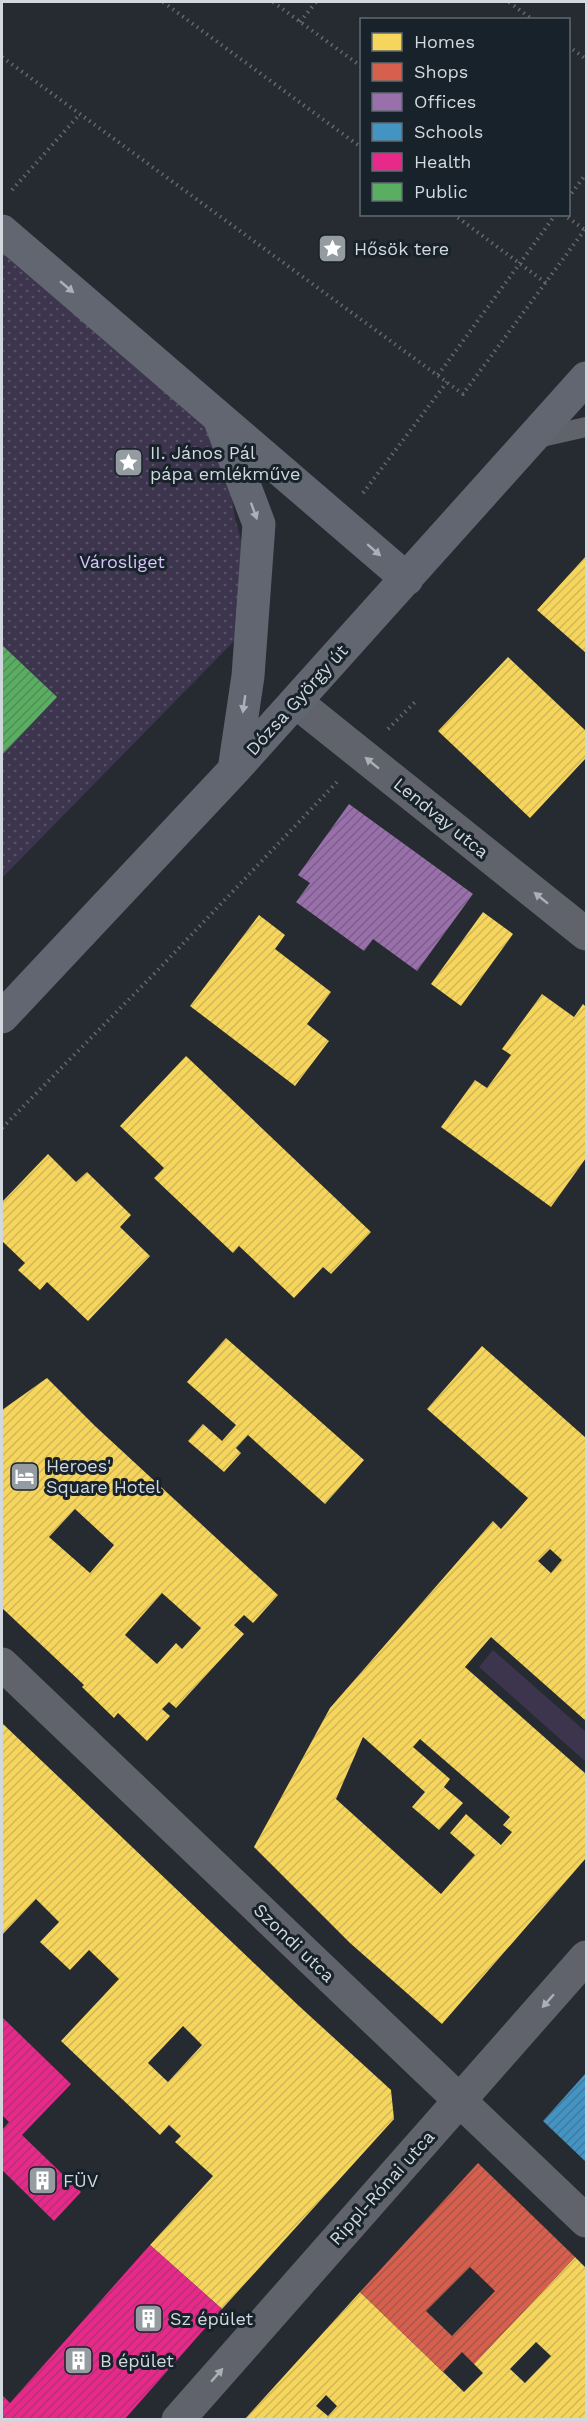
<svg xmlns="http://www.w3.org/2000/svg" width="588" height="2421" font-family="'Work Sans',sans-serif">
<style>
.grass{fill:#3c354d}
.park{fill:url(#park-dots)}
.homes{fill:url(#homes-hatch);fill-rule:evenodd}
.shops{fill:url(#shops-hatch);fill-rule:evenodd}
.offices{fill:url(#offices-hatch)}
.schools{fill:url(#schools-hatch)}
.health{fill:url(#health-hatch)}
.public{fill:url(#public-hatch)}
.lines{fill:none;stroke-linecap:round;stroke-linejoin:round}
.path{stroke:#64686f;stroke-width:4;stroke-dasharray:1.5 4.5;stroke-linecap:butt}
.lane{stroke:#60636c;stroke-width:20}
.street{stroke:#60636c;stroke-width:33}
.secondary{stroke:#616671;stroke-width:33}
.oneway{fill:#aab1b8}
.oneway2{fill:#aab0b6}
.labels{text-anchor:middle;stroke-width:6;stroke-linejoin:round;paint-order:stroke}
.poi-label{font-size:18px;fill:#d2d9de;stroke:#18222a;text-anchor:start}
.park-label{font-size:18px;fill:#d7c3fe;stroke:#18222a}
.street-label{font-size:18px;fill:#d2d9de;stroke:#18222a}
</style>
<defs>
<pattern id="park-dots" width="8" height="8" patternUnits="userSpaceOnUse" patternTransform="scale(1.5)"><rect width="8" height="8" fill="#3c354d"/><path d="M2 2h.1M6 6h.1" fill="none" stroke="#575266" stroke-width="1.8" stroke-linecap="round"/></pattern>
<pattern id="homes-hatch" width="6" height="6" patternUnits="userSpaceOnUse" patternTransform="scale(1.5)"><rect width="6" height="6" fill="#f6d55c"/><path d="M-1 1l2-2M0 6l6-6M5 7l2-2" fill="none" stroke="#d1b757"/></pattern>
<pattern id="shops-hatch" width="6" height="6" patternUnits="userSpaceOnUse" patternTransform="scale(1.5)"><rect width="6" height="6" fill="#d6604d"/><path d="M-1 1l2-2M0 6l6-6M5 7l2-2" fill="none" stroke="#a9574a"/></pattern>
<pattern id="offices-hatch" width="6" height="6" patternUnits="userSpaceOnUse" patternTransform="scale(1.5)"><rect width="6" height="6" fill="#9970ab"/><path d="M-1 1l2-2M0 6l6-6M5 7l2-2" fill="none" stroke="#7a6087"/></pattern>
<pattern id="schools-hatch" width="6" height="6" patternUnits="userSpaceOnUse" patternTransform="scale(1.5)"><rect width="6" height="6" fill="#4393c3"/><path d="M-1 1l2-2M0 6l6-6M5 7l2-2" fill="none" stroke="#427a9d"/></pattern>
<pattern id="health-hatch" width="6" height="6" patternUnits="userSpaceOnUse" patternTransform="scale(1.5)"><rect width="6" height="6" fill="#e7298a"/><path d="M-1 1l2-2M0 6l6-6M5 7l2-2" fill="none" stroke="#b53075"/></pattern>
<pattern id="public-hatch" width="6" height="6" patternUnits="userSpaceOnUse" patternTransform="scale(1.5)"><rect width="6" height="6" fill="#5aae61"/><path d="M-1 1l2-2M0 6l6-6M5 7l2-2" fill="none" stroke="#528d58"/></pattern>
</defs>
<rect width="100%" height="100%" fill="#252b30"/>
<path class="grass" d="M493,1650L586,1732V1762L479,1667Z"/>
<path class="park" d="M2,231L219,416L235,518L243,547L239,636L2,878Z"/>
<path class="homes" d="M586,556V653L537,610Z
M508,657L586,731V758L530,818L438,731Z
M483,912L513,934L461,1006L431,984Z
M259,915L285,935L275,949L331,992L307,1024L329,1041L295,1086L190,1006Z
M542,994L574,1017L583,1004L586,1007V1158L551,1207L441,1127L475,1080L487,1088L511,1055L502,1049Z
M186,1056L371,1232L331,1274L323,1267L294,1298L239,1246L233,1253L154,1178L164,1168L120,1126Z
M48,1154L76,1182L87,1172L131,1215L120,1227L150,1256L88,1321L47,1282L40,1290L18,1270L25,1263L2,1241V1202Z
M226,1338L364,1460L325,1504L248,1435L236,1448L241,1453L224,1472L188,1441L203,1424L222,1441L236,1425L187,1382Z
M482,1346L586,1438V1721L491,1637L465,1667L586,1774V1858L442,2024L350,1943L254,1847L330,1708L493,1521L501,1529L528,1498L427,1409ZM550,1549L562,1560L551,1573L538,1561ZM363,1737L425,1792L412,1807L439,1830L463,1803L444,1787L450,1779L413,1747L420,1739L510,1817L503,1825L512,1832L501,1845L466,1814L450,1833L475,1855L441,1894L336,1799Z
M47,1378L95,1426L278,1595L253,1623L244,1615L234,1625L244,1634L176,1708L169,1702L162,1709L170,1716L147,1741L118,1713L114,1718L82,1687L84,1685L2,1608V1410ZM75,1509L114,1545L90,1573L49,1537ZM162,1593L201,1628L182,1649L176,1643L157,1664L125,1635Z
M2,1723L299,2006L391,2090L394,2119L222,2309L150,2245L213,2176L175,2142L181,2136L169,2125L160,2135L61,2041L119,1979L89,1950L70,1970L40,1942L59,1922L36,1899L2,1935ZM183,2026L202,2045L168,2082L148,2063Z
M575,2257L586,2268V2420H244L360,2292L464,2392L483,2373L474,2364ZM536,2342L551,2356L525,2383L510,2369ZM326,2395L337,2406L328,2416L316,2406Z"/>
<path class="shops" d="M478,2163L575,2257L474,2364L462,2352L443,2372L360,2292ZM470,2267L495,2291L452,2336L426,2311Z"/>
<path class="offices" d="M349,804L473,894L417,971L373,939L364,951L296,902L310,883L298,875Z"/>
<path class="schools" d="M586,2073V2162L543,2121Z"/>
<path class="health" d="M2,2017L71,2084L22,2135L81,2192L54,2221L2,2170V2130L9,2122L2,2115Z
M150,2245L222,2309L124,2420H2V2395L10,2403Z"/>
<path class="public" d="M2,645L57,697L2,755Z"/>
<g class="lines">
<path class="path" d="M163,2L362,148
M273,2L362,67
M509,2L533,20
M300,22L316,2
M568,46L586,59
M2,57L463,394L586,228
M12,190L80,114
M568,198L586,174
M453,214L546,283
M563,214L585,230
M438,375L556,214
M363,493L447,382
M388,729L415,702
M2,1128L156,972L337,782"/>
<path class="lane" d="M533,439L586,427"/>
<path class="street" d="M296,702L586,934
M2,1664L586,2221
M178,2420L586,1957"/>
<path class="secondary" d="M2,231L407,579
M219,418L259,524L248,676L234,770
M2,1017L234,770L586,378"/>
</g>
<defs><path id="oneway-solid" d="M-6-.8H1V-3.2L6.5 0L1 3.2V.8H-6Z" transform="scale(1.5)"/></defs>
<g class="oneway">
<use href="#oneway-solid" transform="translate(67 287) rotate(40)"/>
<use href="#oneway-solid" transform="translate(254 511) rotate(70)"/>
<use href="#oneway-solid" transform="translate(374 550) rotate(41)"/>
<use href="#oneway-solid" transform="translate(244 704) rotate(98)"/>
</g>
<g class="oneway2">
<use href="#oneway-solid" transform="translate(372 763) rotate(-141)"/>
<use href="#oneway-solid" transform="translate(541 898) rotate(-141)"/>
<use href="#oneway-solid" transform="translate(548 2001) rotate(131)"/>
<use href="#oneway-solid" transform="translate(217 2375) rotate(-49)"/>
</g>
<defs>
<symbol id="sight-square" viewBox="-11 -11 22 22"><rect x="-9" y="-9" width="18" height="18" rx="4" fill="#959ca1" stroke="#18222a"/><path d="M0-6L1.8-2.2L6-1.7L2.9 1.2L3.7 5.4L0 3.3L-3.7 5.4L-2.9 1.2L-6-1.7L-1.8-2.2Z" fill="#fff"/></symbol>
<symbol id="hotel-square" viewBox="-11 -11 22 22"><rect x="-9" y="-9" width="18" height="18" rx="4" fill="#959ca1" stroke="#18222a"/><path d="M-6-4.5h1.5V1H6V5H4.5V3h-9V5H-6ZM-4 0a1.8 1.8 0 1 1 3.6 0ZM.5 0V-2.5h3Q6-2.5 6 0Z" fill="#fff"/></symbol>
<symbol id="building-square" viewBox="-11 -11 22 22"><rect x="-9" y="-9" width="18" height="18" rx="4" fill="#959ca1" stroke="#18222a"/><path d="M-4-6H4V6H1V3H-1V6H-4ZM-2.5-4.3h1.7v1.8h-1.7ZM.8-4.3h1.7v1.8H.8ZM-2.5-1h1.7V.8h-1.7ZM.8-1h1.7V.8H.8Z" fill="#fff"/></symbol>
</defs>
<g fill-rule="evenodd">
<use href="#sight-square" x="316" y="232" width="33" height="33"/>
<use href="#sight-square" x="112" y="446" width="33" height="33"/>
<use href="#hotel-square" x="8" y="1460" width="33" height="33"/>
<use href="#building-square" x="26" y="2164" width="33" height="33"/>
<use href="#building-square" x="132" y="2302" width="33" height="33"/>
<use href="#building-square" x="62" y="2344" width="33" height="33"/>
</g>
<g class="labels">
<g class="poi-label">
<text x="354" y="255">Hősök tere</text>
<text x="150" y="459">II. János Pál<tspan x="150" dy="21">pápa emlékműve</tspan></text>
<text x="46" y="1472">Heroes'<tspan x="46" dy="21">Square Hotel</tspan></text>
<text x="63" y="2187">FÜV</text>
<text x="170" y="2325">Sz épület</text>
<text x="100" y="2367">B épület</text>
</g>
<g class="park-label">
<text x="122" y="568">Városliget</text>
</g>
<g class="street-label">
<text transform="translate(297 700) rotate(-48)" y="6">Dózsa György út</text>
<text transform="translate(441 818) rotate(39)" y="6">Lendvay utca</text>
<text transform="translate(294 1943) rotate(44)" y="6">Szondi utca</text>
<text transform="translate(382 2188) rotate(-48)" y="6">Rippl-Rónai utca</text>
</g>
</g>
<rect width="588" height="2421" fill="none" stroke="#d2d9de" stroke-width="6"/>
<rect x="360" y="18" width="210" height="198" fill="#18222a" stroke="#626b72" stroke-width="1.5"/>
<rect x="372" y="33" width="30" height="18" fill="#f6d55c" stroke="#626b72" stroke-width="1.5"/>
<text x="414" y="48" font-size="18" fill="#d2d9de">Homes</text>
<rect x="372" y="63" width="30" height="18" fill="#d6604d" stroke="#626b72" stroke-width="1.5"/>
<text x="414" y="78" font-size="18" fill="#d2d9de">Shops</text>
<rect x="372" y="93" width="30" height="18" fill="#9970ab" stroke="#626b72" stroke-width="1.5"/>
<text x="414" y="108" font-size="18" fill="#d2d9de">Offices</text>
<rect x="372" y="123" width="30" height="18" fill="#4393c3" stroke="#626b72" stroke-width="1.5"/>
<text x="414" y="138" font-size="18" fill="#d2d9de">Schools</text>
<rect x="372" y="153" width="30" height="18" fill="#e7298a" stroke="#626b72" stroke-width="1.5"/>
<text x="414" y="168" font-size="18" fill="#d2d9de">Health</text>
<rect x="372" y="183" width="30" height="18" fill="#5aae61" stroke="#626b72" stroke-width="1.5"/>
<text x="414" y="198" font-size="18" fill="#d2d9de">Public</text>
</svg>
